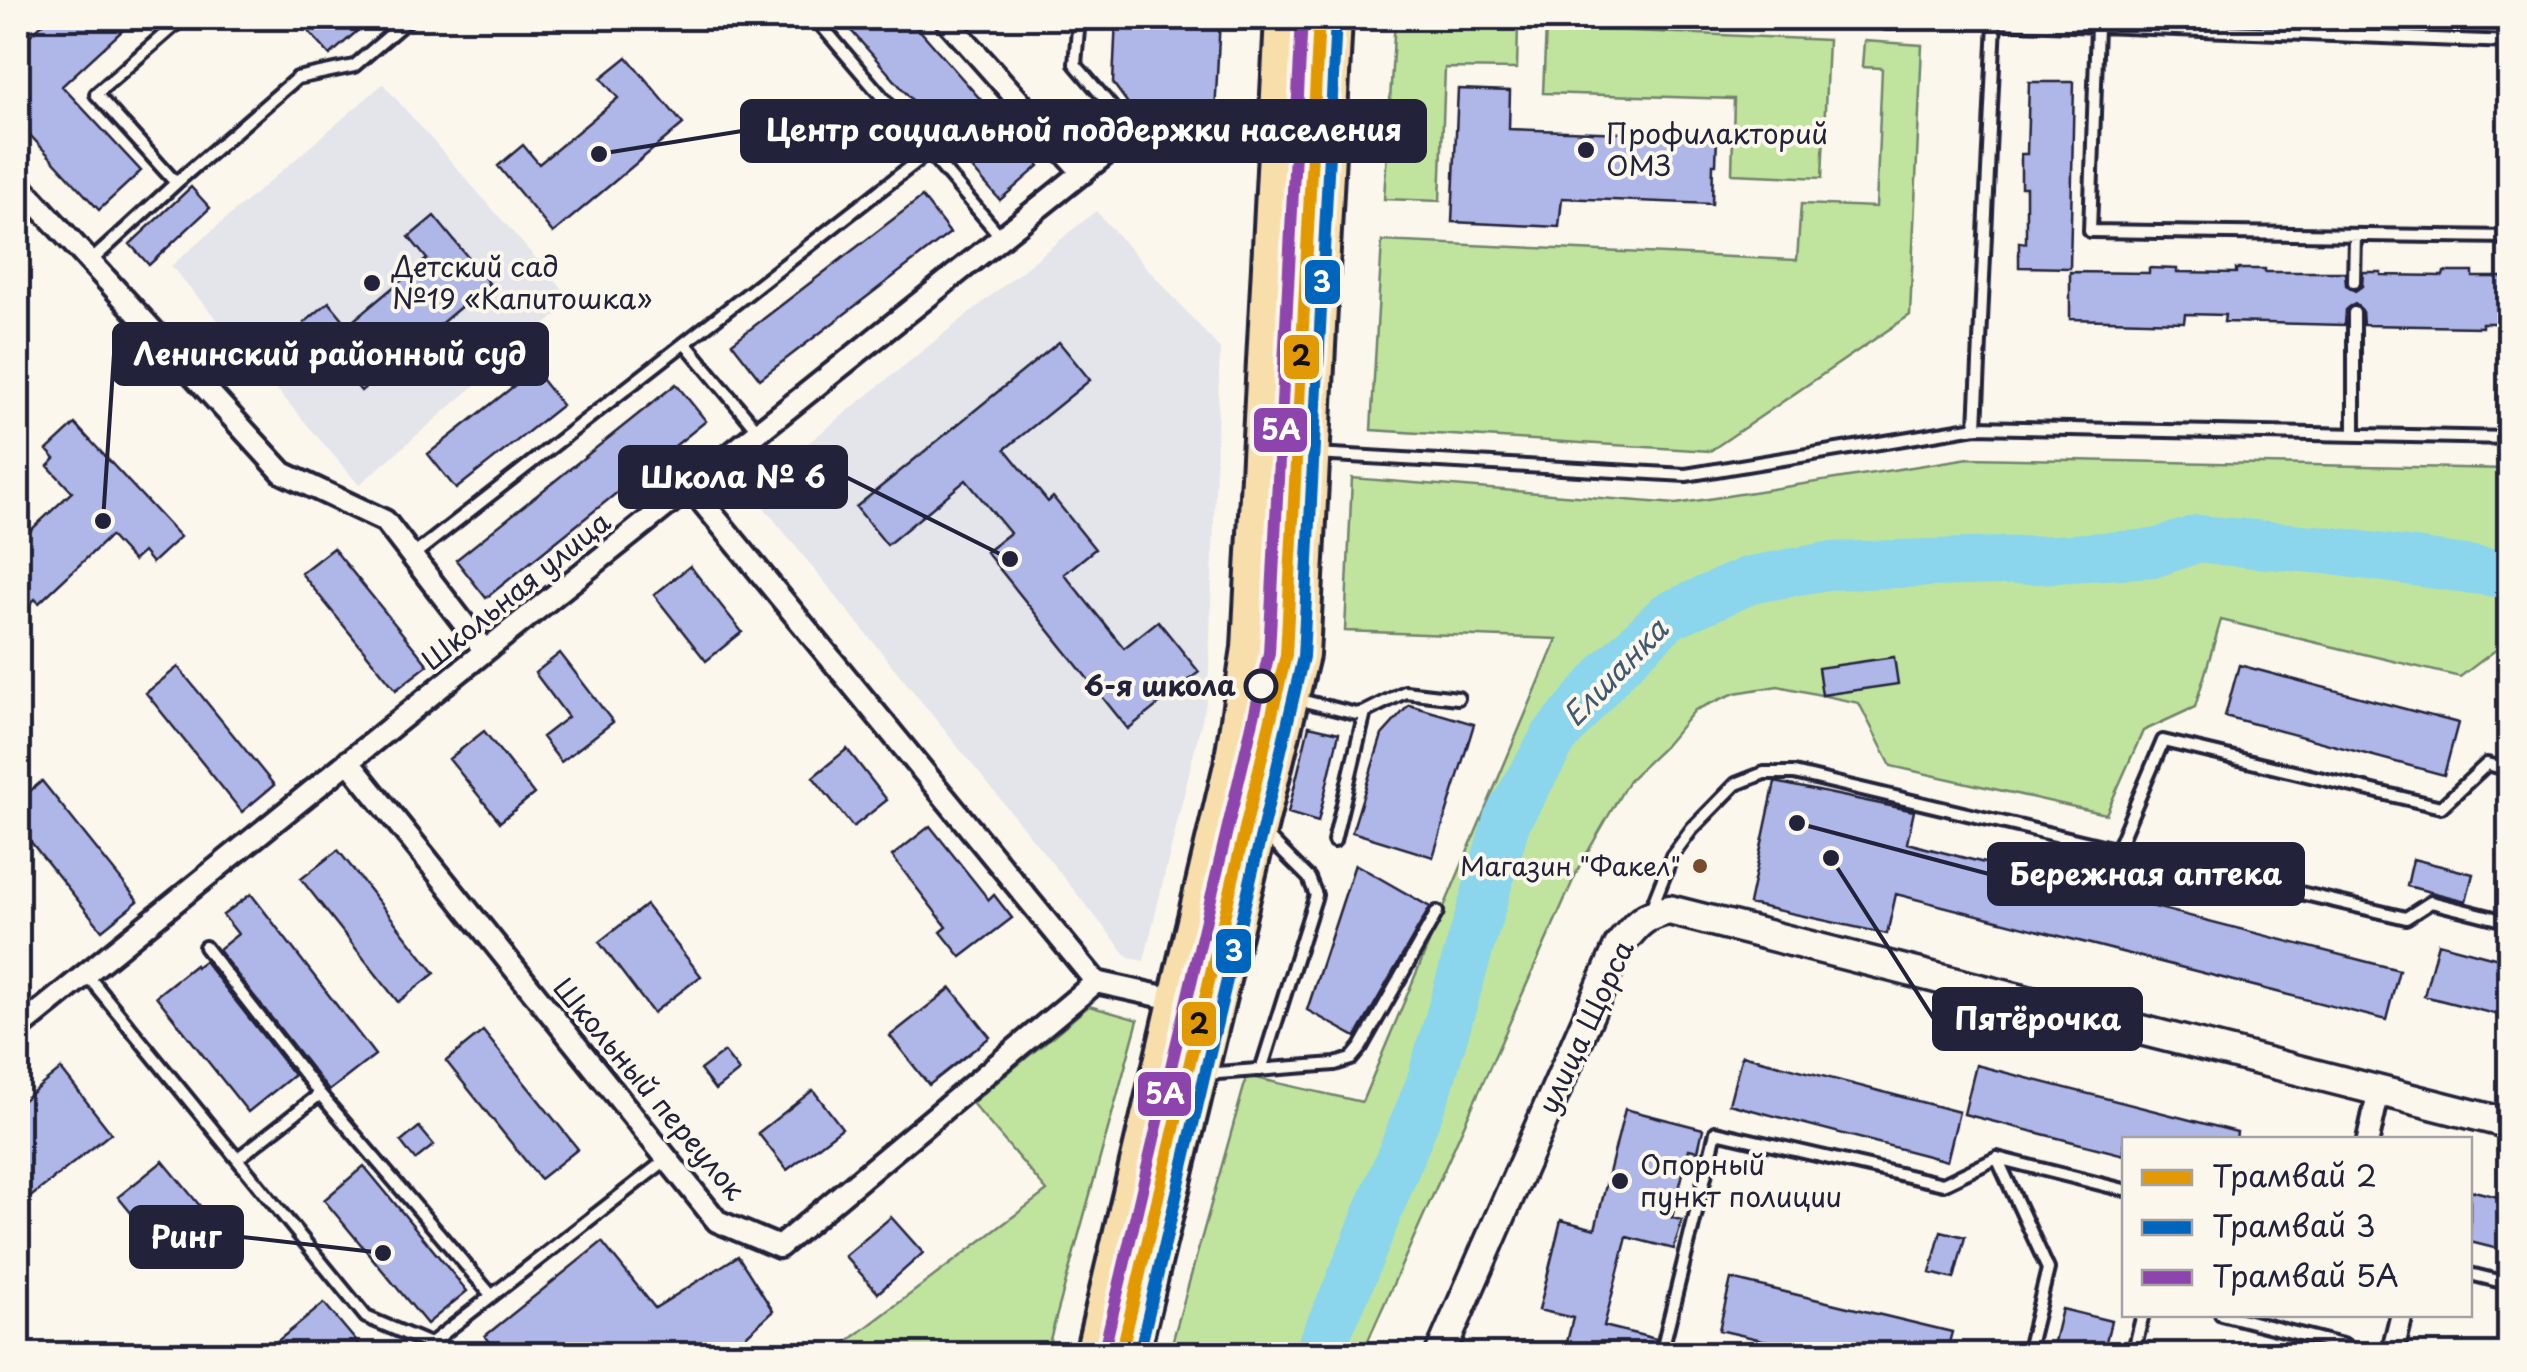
<svg xmlns="http://www.w3.org/2000/svg" width="2527" height="1372" font-family="'Playpen Sans',sans-serif">
<style>
.built{fill:#e4e4eb}
.green{fill:#c0e49e;stroke:#71836c;stroke-width:2.5}
.lines{fill:none;stroke-linecap:round;stroke-linejoin:round}
.river{stroke:#8bd6ec;stroke-width:48}
.building{fill:#afb7e8;stroke:#22223b;stroke-width:2.5}
.service-casing{stroke:#22223b;stroke-width:18}
.minor-casing{stroke:#22223b;stroke-width:28}
.tertiary-casing{stroke:#22223b;stroke-width:35}
.primary-casing{stroke:#22223b;stroke-width:40}
.service{stroke:#fbf7ec;stroke-width:10}
.minor{stroke:#fbf7ec;stroke-width:20}
.tertiary{stroke:#fbf7ec;stroke-width:28}
.primary{stroke:#f8deab;stroke-width:32}
.tram-1-casing{stroke:#fbf7ec;stroke-width:20}
.tram-2-casing{stroke:#fbf7ec;stroke-width:20}
.tram-3-casing{stroke:#fbf7ec;stroke-width:20}
.tram-1{stroke:#e29906;stroke-width:12}
.tram-2{stroke:#0065bd;stroke-width:12}
.tram-3{stroke:#8e44ad;stroke-width:12}
.poi-dot{fill:#22223b;stroke:#fbf7ec;stroke-width:4}
.stop-dot{fill:#fbf7ec;stroke:#22223b;stroke-width:5}
.bus-dot{fill:#7a4b2a;stroke:#fbf7ec;stroke-width:4}
.labels{text-anchor:middle;stroke-width:8;stroke-linejoin:round;paint-order:stroke}
.bus-label{font-size:26px;fill:#22223b;stroke:#fbf7ec;text-anchor:end}
.poi-label{font-size:28px;fill:#22223b;stroke:#fbf7ec;text-anchor:start}
.street-label{font-size:28px;fill:#22223b;stroke:#fbf7ec}
.stop-label{font-size:28px;font-weight:bold;fill:#22223b;stroke:#fbf7ec;text-anchor:end}
.water-label{font-size:30px;font-style:italic;fill:#425870;stroke:#fbf7ec}
.leader{fill:none;stroke:#22223b;stroke-width:4}
.callout-dot{fill:#22223b;stroke:#fbf7ec;stroke-width:4}
.callout{fill:#22223b;stroke:#22223b;stroke-width:4}
.callout-label{font-size:30px;text-anchor:middle;font-weight:bold;fill:#fff}
.line-badge{stroke:#fbf7ec;stroke-width:4}
.badge-label{font-size:28px;text-anchor:middle;font-weight:bold;fill:#fff}
.pale-badge-label{font-size:28px;text-anchor:middle;font-weight:bold;fill:#111}
</style>
<rect width="100%" height="100%" fill="#fbf7ec"/>
<filter id="ink" filterUnits="userSpaceOnUse"><feTurbulence type="fractalNoise" baseFrequency=".01" numOctaves="2"/><feDisplacementMap in="SourceGraphic" scale="20" xChannelSelector="R" yChannelSelector="G"/><feConvolveMatrix kernelMatrix="1 2 1 2 8 2 1 2 1" color-interpolation-filters="sRGB"/></filter>
<g filter="url(#ink)">
<path class="built" d="M383,84L573,301L359,485L171,266Z
M1096,211L1220,349L1208,694L1144,961L1129,958L750,490Z"/>
<path class="green" d="M1395,19L1518,25L1517,69L1445,68L1440,201L1384,199Z
M1546,27L1828,40L1822,178L1732,174L1734,99L1543,93Z
M1864,41L1922,45L1910,315L1710,451L1371,430L1382,241L1797,260L1801,204L1876,207L1882,68L1862,67Z
M1969,458L2509,469V640L2460,677L2221,620L2195,707L2143,731L2106,814L1891,766L1859,703L1778,686L1735,693L1695,710L1664,747L1629,780L1579,867L1362,1354H1169L1247,1076L1362,1102L1557,639L1345,631L1352,478L1676,504Z
M1089,1006L1138,1020L1046,1354H831L1047,1191L972,1103Z"/>
<g class="lines">
<path class="river" d="M1317,1354L1344,1296L1429,1086L1507,820L1555,736L1612,670L1668,616L1750,580L1827,566L2037,560L2155,553L2197,539L2325,550L2510,575"/>
</g>
<path class="building" d="M49,18H136L62,86L141,171L99,210L18,122V46Z
M297,18H372L330,55Z
M840,18H909L1039,166L1000,200Z
M1116,18H1220L1215,114L1132,109L1113,83Z
M627,57L683,124L553,233L498,166L523,145L539,164L618,98L601,78Z
M2029,82H2074L2070,268L2019,267V242L2026,243V187H2021V154H2027Z
M1458,89L1510,91L1509,129L1717,136L1716,164H1713L1712,204L1562,198L1559,227L1452,222Z
M191,187L210,208L149,265L130,244Z
M922,197L950,233L760,379L732,343Z
M434,216L489,283L361,391L304,323L329,302L348,325L427,259L409,237Z
M2149,268L2177,269V272L2236,273V269H2265V272H2345L2346,285L2355,291L2362,286L2363,272H2381V275L2443,276L2444,272H2473V277H2510V323H2482V327L2363,325L2362,310L2355,304L2346,310L2345,325L2224,322L2225,315L2185,314L2184,322L2070,319V272L2149,273Z
M1059,342L1090,380L1005,449L1048,502L1053,497L1095,549L1064,574L1124,648L1158,621L1199,672L1128,729L986,552L1010,533L966,480L887,545L856,507Z
M534,370L562,405L456,489L428,454Z
M676,384L706,421L486,598L456,560Z
M75,424L180,537L152,563L143,552L133,561L110,536L39,603L35,599L32,602L18,587V542L72,492L48,466L55,459L47,450Z
M333,548L428,665L396,690L301,573Z
M690,566L742,632L706,661L654,595Z
M560,653L613,722L561,762L542,737L568,717L535,673Z
M1894,657L1898,684L1822,695L1818,668Z
M2239,665L2458,723L2444,775L2225,716Z
M178,667L274,785L242,812L146,693Z
M1409,705L1474,724L1433,857L1352,832L1382,735Z
M1309,726L1339,733L1318,822L1288,813Z
M484,731L534,794L500,822L449,759Z
M847,749L887,800L853,827L813,777Z
M42,781L138,901L102,930L18,826V801Z
M1775,782L1914,811L1907,843L2399,970L2386,1020L1896,894L1887,934L1749,904Z
M930,826L989,900L994,895L1012,918L961,957L941,932L947,927L892,856Z
M338,850L435,973L398,1002L301,879Z
M2413,859L2473,874L2466,901L2407,886Z
M1355,864L1430,907L1356,1037L1307,1010Z
M251,894L375,1055L329,1091L218,950L238,934L223,915Z
M646,905L701,976L653,1013L599,942Z
M2438,943L2510,962V1018L2424,996Z
M204,961L294,1075L248,1112L156,996L195,965L196,967Z
M951,988L990,1037L929,1085L890,1036Z
M483,1031L578,1149L540,1179L446,1061Z
M724,1052L739,1071L715,1090L700,1070Z
M1742,1055L1959,1112L1947,1161L1729,1104Z
M1976,1065L2237,1132L2236,1140H2124V1155L1964,1114Z
M61,1069L111,1133L18,1207V1104Z
M813,1090L842,1128L787,1170L758,1133Z
M1625,1109L1703,1129L1698,1151L1689,1149L1672,1218L1682,1220L1674,1249L1627,1237L1604,1326L1656,1339L1652,1354H1564L1573,1318L1539,1310L1561,1220L1595,1229Z
M419,1127L434,1145L415,1160L401,1142Z
M163,1161L205,1212L160,1248L118,1197Z
M364,1166L467,1291L427,1324L324,1200Z
M2470,1190L2510,1200V1252L2470,1242Z
M891,1217L923,1253L878,1293L845,1256Z
M1941,1231L1965,1237L1954,1279L1930,1273Z
M602,1242L655,1308L738,1256L773,1311L726,1354H500L485,1336Z
M1731,1279L1952,1332L1946,1354H1824L1719,1330Z
M324,1303L367,1354H261L299,1324Z
M2062,1309L2111,1321L2103,1354H2051Z"/>
<g class="lines">
<defs>
<path id="service" d="M183,18L96,94L176,183L297,78L354,66L410,18
M815,18L1001,237
M1079,18L1075,64L1133,132
M1894,18L2510,42
M2097,26L2090,231L2510,237
M90,262L176,183
M2354,282L2355,235
M2354,313V434
M685,343L759,432
M1976,427L1995,22
M1315,454L1686,475L1976,427L2510,438
M412,556L929,152
M1296,699L1356,714L1365,712L1334,841
M1365,712L1405,692L1458,698
M2117,849L2163,741L2441,807L2487,764L2510,770
M1651,909L1672,856L1692,829L1736,784L1764,773H1794L2406,918L2431,902L2510,922
M205,947L320,1094L492,1296
M87,975L366,1317L430,1344L667,1159
M1261,1070L1316,895L1309,878L1265,834
M1205,1074L1335,1064L1351,1059L1361,1047L1437,912
M1997,1158L2048,1269L2027,1354
M237,1159L320,1094
M2470,1274L2510,1284
M2221,1314L2346,1346L2349,1354
M1661,1354L1716,1132L1943,1184L1997,1158L2124,1190
M2133,1354L2143,1314"/>
<path id="minor" d="M945,18L1083,173
M1887,18H1894
M18,183L283,473L385,521L485,651
M1259,454H1312
M690,487L1096,982L1214,1008
M348,761L717,1221L779,1247L1096,982
M18,1029L485,651L1133,132L1328,143
M2368,1140L2379,1090
M2392,1354L2402,1314"/>
<path id="tertiary" d="M1440,1354L1619,946C1636,925 1641,916 1669,910L2510,1124"/>
<path id="primary" d="M1092,1354L1231,765L1249,648L1282,18
M1132,1354L1302,655L1335,18"/>
</defs>
<use href="#service" class="service-casing"/>
<use href="#minor" class="minor-casing"/>
<use href="#tertiary" class="tertiary-casing"/>
<use href="#primary" class="primary-casing"/>
<use href="#service" class="service"/>
<use href="#minor" class="minor"/>
<use href="#tertiary" class="tertiary"/>
<use href="#primary" class="primary"/>
<defs>
<path id="tram-1" d="M1121,1354L1286,655L1319,18"/>
<path id="tram-2" d="M1139,1354L1303,657L1336,19"/>
<path id="tram-3" d="M1104,1350L1269,653L1302,18"/>
</defs>
<use href="#tram-1" class="tram-1-casing"/>
<use href="#tram-2" class="tram-2-casing"/>
<use href="#tram-3" class="tram-3-casing"/>
<use href="#tram-1" class="tram-1"/>
<use href="#tram-2" class="tram-2"/>
<use href="#tram-3" class="tram-3"/>
</g>
</g>
<g class="poi-dot">
<circle cx="1586" cy="150" r="10"/>
<circle cx="372" cy="283" r="10"/>
<circle cx="1620" cy="1181" r="10"/>
</g>
<circle class="stop-dot" cx="1261" cy="686" r="15"/>
<circle class="bus-dot" cx="1700" cy="866" r="9"/>
<g class="labels">
<g class="bus-label">
<text x="1681" y="876">Магазин "Факел"</text>
</g>
<g class="poi-label">
<text x="1606" y="144">Профилакторий<tspan x="1606" dy="32">ОМЗ</tspan></text>
<text x="392" y="277">Детский сад<tspan x="392" dy="32">№19 «Капитошка»</tspan></text>
<text x="1640" y="1175">Опорный<tspan x="1640" dy="32">пункт полиции</tspan></text>
</g>
<g class="street-label">
<text transform="translate(516 591) rotate(-39)" y="10">Школьная улица</text>
<text transform="translate(1586 1027) rotate(-65)" y="10">улица Щорса</text>
<text transform="translate(649 1089) rotate(50)" y="10">Школьный переулок</text>
</g>
<g class="stop-label">
<text x="1236" y="696">6-я школа</text>
</g>
<g class="water-label">
<text transform="translate(1616 673) rotate(-46)" y="10">Елшанка</text>
</g>
</g>
<path class="leader" d="M599 154L742 131M103 521L114 354M1010 559L846 477M1797 823L1989 874M1831 858L1934 1019M383 1253L242 1237"/>
<g class="callout-dot">
<circle cx="599" cy="154" r="10"/>
<circle cx="103" cy="521" r="10"/>
<circle cx="1010" cy="559" r="10"/>
<circle cx="1797" cy="823" r="10"/>
<circle cx="1831" cy="858" r="10"/>
<circle cx="383" cy="1253" r="10"/>
</g>
<g class="callout">
<rect x="742" y="101" width="683" height="60" rx="10"/>
<rect x="114" y="324" width="433" height="60" rx="10"/>
<rect x="620" y="447" width="226" height="60" rx="10"/>
<rect x="1989" y="844" width="314" height="60" rx="10"/>
<rect x="1934" y="989" width="207" height="60" rx="10"/>
<rect x="131" y="1207" width="111" height="60" rx="10"/>
</g>
<g class="callout-label">
<text x="1084" y="141">Центр социальной поддержки населения</text>
<text x="330" y="365">Ленинский районный суд</text>
<text x="733" y="488">Школа № 6</text>
<text x="2146" y="885">Бережная аптека</text>
<text x="2038" y="1030">Пятёрочка</text>
<text x="186" y="1248">Ринг</text>
</g>
<g class="line-badge">
<rect x="1303" y="258" width="39" height="48" rx="10" fill="#0065bd"/>
<rect x="1282" y="333" width="39" height="48" rx="10" fill="#e29906"/>
<rect x="1252" y="406" width="57" height="48" rx="10" fill="#8e44ad"/>
<rect x="1214" y="927" width="39" height="48" rx="10" fill="#0065bd"/>
<rect x="1180" y="1000" width="38" height="48" rx="10" fill="#e29906"/>
<rect x="1136" y="1070" width="57" height="48" rx="10" fill="#8e44ad"/>
</g>
<g class="badge-label">
<text x="1322" y="292">3</text>
<text x="1281" y="440">5А</text>
<text x="1234" y="961">3</text>
<text x="1165" y="1104">5А</text>
</g>
<g class="pale-badge-label">
<text x="1301" y="366">2</text>
<text x="1199" y="1034">2</text>
</g>
<rect width="2527" height="1372" fill="none" stroke="#fbf7ec" stroke-width="60"/>
<rect x="30" y="30" width="2467" height="1312" fill="none" stroke="#22223b" stroke-width="4" filter="url(#ink)"/>
<rect x="2122" y="1137" width="350" height="180" fill="#fbf7ec" stroke="#a4a2a5" stroke-width="2.5"/>
<rect x="2142" y="1170" width="50" height="15" fill="#e29906" stroke="#a4a2a5" stroke-width="2.5"/>
<text x="2212" y="1187" font-size="30" fill="#22223b">Трамвай 2</text>
<rect x="2142" y="1220" width="50" height="15" fill="#0065bd" stroke="#a4a2a5" stroke-width="2.5"/>
<text x="2212" y="1237" font-size="30" fill="#22223b">Трамвай 3</text>
<rect x="2142" y="1270" width="50" height="15" fill="#8e44ad" stroke="#a4a2a5" stroke-width="2.5"/>
<text x="2212" y="1287" font-size="30" fill="#22223b">Трамвай 5А</text>
</svg>
